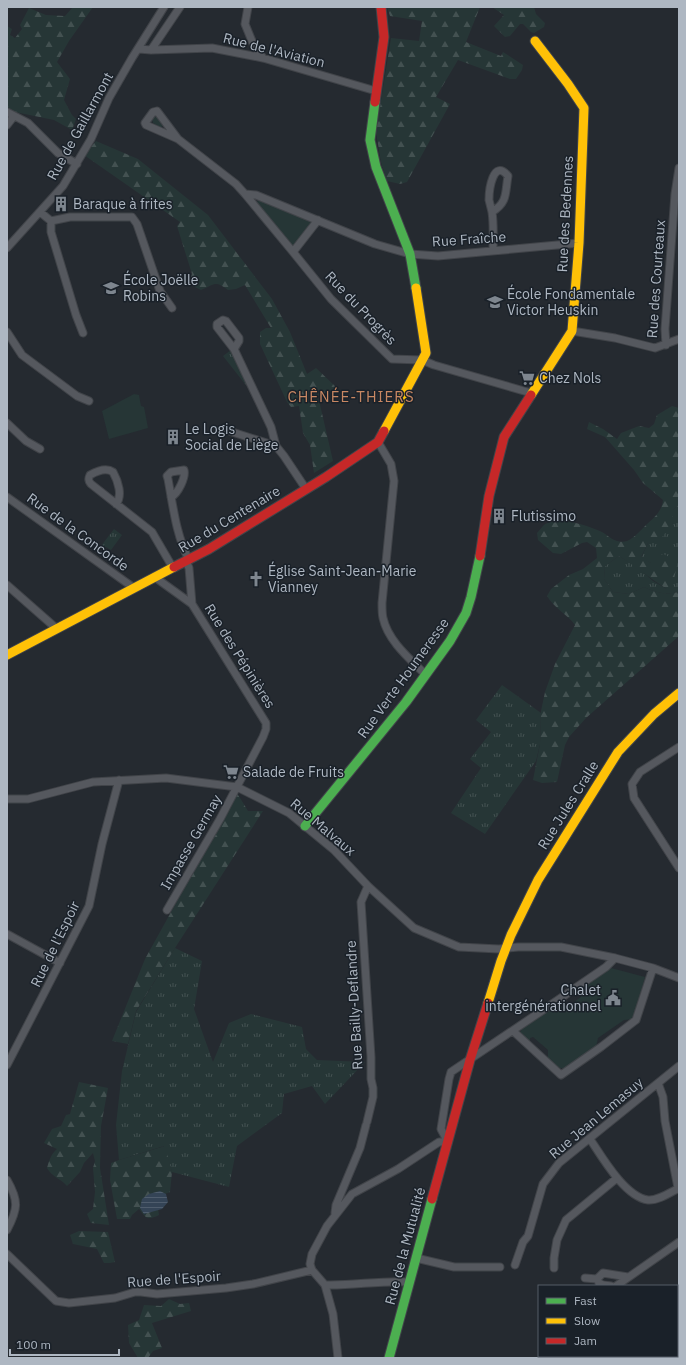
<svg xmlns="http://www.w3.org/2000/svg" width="686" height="1365" font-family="'IBM Plex Sans',sans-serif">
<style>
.grass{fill:url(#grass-tufts)}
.forest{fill:url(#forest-firs)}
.park{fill:#263636}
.water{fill:url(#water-rules)}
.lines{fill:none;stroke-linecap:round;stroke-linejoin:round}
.street-casing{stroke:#414449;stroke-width:9}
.fast-casing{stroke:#414449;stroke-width:11}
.slow-casing{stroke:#414449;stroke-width:11}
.jam-casing{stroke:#414449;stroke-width:11}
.street{stroke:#55585e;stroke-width:7}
.fast{stroke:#4caf50;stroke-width:9}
.slow{stroke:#ffc107;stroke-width:9}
.jam{stroke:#c62828;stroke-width:9}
.labels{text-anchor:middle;stroke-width:3;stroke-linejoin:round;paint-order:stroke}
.street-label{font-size:14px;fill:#aeb7c2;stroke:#1a2129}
.poi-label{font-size:14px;fill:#aeb7c2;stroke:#1a2129;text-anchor:start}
.neighbourhood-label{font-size:15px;letter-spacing:1px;fill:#c88863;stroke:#1a2129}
</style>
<defs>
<pattern id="grass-tufts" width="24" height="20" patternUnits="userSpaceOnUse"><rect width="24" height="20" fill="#263636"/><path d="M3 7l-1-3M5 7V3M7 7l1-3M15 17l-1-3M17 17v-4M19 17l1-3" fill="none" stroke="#435151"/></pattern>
<pattern id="forest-firs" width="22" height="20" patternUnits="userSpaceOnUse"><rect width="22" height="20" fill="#263636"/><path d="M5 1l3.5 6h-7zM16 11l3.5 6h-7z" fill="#435151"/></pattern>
<pattern id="water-rules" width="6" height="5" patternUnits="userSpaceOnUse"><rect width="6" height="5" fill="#344456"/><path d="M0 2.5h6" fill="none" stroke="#4f5d6d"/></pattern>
</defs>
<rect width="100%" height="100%" fill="#252a30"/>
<path class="grass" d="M231,350L249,387V389L223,356Z
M679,504V592C666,595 656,593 644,587L629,594L613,592L604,579L605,566L619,556L637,567L653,581L667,589L651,563L641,558L648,543L673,523V510Z
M114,529L122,535L111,550L106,547L104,548L101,546Z
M502,685L541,713L540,744L536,761L485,834L451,813L481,768L470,759L491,732L476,720Z
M175,948L202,961L194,1009L213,1062L229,1023L251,1014L302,1027L306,1049L317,1060L365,1062L325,1104L312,1086L284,1094L282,1113L237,1146L229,1187L172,1172L164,1146L119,1160L116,1125L122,1071L136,1012Z"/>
<path class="forest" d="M73,7H93L69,41L57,62L70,79L64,100L72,115L76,119L72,130L54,120L15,112L7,108V26L12,29L10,35L15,38L22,29L20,25L29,8L46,15L65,16Z
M387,7H480L466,42L501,56L503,52L523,65L522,70L516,79H510L458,60L436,97L450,104L407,182L400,184L387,181L381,162L376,132L391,38L419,41L422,21L390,16Z
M492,7H534L536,14L545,23L544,27L534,33L531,32L523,24H520L510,36L505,37L494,26L504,15Z
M96,141L138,159L208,215L272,299L290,332L307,374L316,368L337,388L318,396L333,461L314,473L310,445L303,433L299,406L291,407L287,402L260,344V332L266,328H271L245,285L236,289L228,290C215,280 215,284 201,290L193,286L190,280L192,274L177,226L180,222L84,155Z
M672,406L679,408V504L673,510V523L659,541L648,543L641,557L651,563L663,554L678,561L674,579L667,589C650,579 636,566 619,556L605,566L604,579L613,592L629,594L644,587C656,593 666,595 679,592V636L586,718L569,737L565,745L557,782L542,783L533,780L540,744L541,711L545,692L555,664L575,625C567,614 554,608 547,596L551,589L569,575L583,569L597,558L596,548L587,542L582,543L561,554L553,553L538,540L537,533C539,531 541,528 543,526C556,514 588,526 602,532C610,537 616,544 627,541C634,538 641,530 646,525C654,518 662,511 663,500L643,483L634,470L605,437L587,429L589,422L603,429L617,439L621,433L639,426L649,428L654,424L657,415Z
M237,793L248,811H263L175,948L136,1011L128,1044L112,1041L145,959Z
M79,1082L108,1088L101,1126L100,1168L109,1225L91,1223L87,1214L93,1209L95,1192L93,1168L95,1161L93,1153L84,1163L80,1172L67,1186C60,1178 52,1177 47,1168C49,1161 51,1154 57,1149L44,1143L52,1129L61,1126L66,1115L70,1114Z
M165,1146L172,1172L170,1192L160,1196L157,1202L159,1215C147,1221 146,1218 139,1209L132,1215L130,1219H117L110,1180L111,1163L119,1160Z
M79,1231L108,1232L115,1262L110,1263H104L97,1249L73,1244L70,1235Z
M169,1299L180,1304L189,1303L191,1311L152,1323L162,1348L153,1351L148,1358H138L129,1343L128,1325L139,1320L144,1305L161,1306Z"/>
<path class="park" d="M153,117H158L163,124L162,127H160L153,123L152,119Z
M258,199L312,221L313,224L295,245H292L257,203Z
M134,394L139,395L141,406L144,407L148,428L109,439L102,411Z
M611,968L645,977L633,1019L624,1020L598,1038L596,1047L568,1067C559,1071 555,1065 548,1060V1050L533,1037L530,1038V1044L522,1036L520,1033L522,1028L556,1005L567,1007L581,997L582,987Z"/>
<path class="water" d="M160,1191L166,1194L168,1202L162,1209L144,1214L140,1208L142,1199L149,1194Z"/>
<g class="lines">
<defs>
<path id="street" d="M248,7L245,24L254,46L263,58
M139,49L151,50L212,48L263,58L376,91
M151,50L180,7
M7,112L28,123L58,153L77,164
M7,125L14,116
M178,139L157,111L153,112L145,123L146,125L178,139L236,184L245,194
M40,212L51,221L70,217H132L137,224L160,291L172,308
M492,212C508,202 505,193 508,176C493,158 489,190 489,200C490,204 491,208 492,212C494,225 493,238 493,250
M318,220L293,252L245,194L256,195L375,244L410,254L438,256L579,243
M51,221V232L76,315L83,333
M7,248L63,186L91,139L109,98L132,58L164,7
M293,252L331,299L392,359L422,360L434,365L531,393
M572,331L615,338L655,348L679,339
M7,332L22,355L77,396L89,401
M666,345L665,329L675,194L679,168
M234,349L217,327V324L223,320L226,321L239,338V341L234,349L271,427L276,446L284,456L306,489
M7,423L26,441L40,449
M226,430L276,446
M378,442L391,464L394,481L382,603C382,608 382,614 383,618C388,641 410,659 426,675
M7,497L134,588
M171,497C178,494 186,477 184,470L171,472L167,476L168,479C173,506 176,535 189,560
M116,504C123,496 118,481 113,472C106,467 97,471 90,475C88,479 88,481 91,484L152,532L173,568
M186,561L189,568L192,604
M156,578L192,604L266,723V729L263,737L220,819L167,910
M7,585L57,629
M679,747L640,772L632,784L634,798L679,868
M7,799H28L93,782L166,778L237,787L289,813L334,850L368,886L414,928L459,947L499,949L518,947H561L615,958L653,968L679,978
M7,934L60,963
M513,1031L561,1075L601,1047L636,1020L653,968
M7,1065L89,906L102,844L119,780
M658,1083L663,1097L665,1121L678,1188
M367,1122L373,1097V1088L371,1079V1057L361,902L368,886
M590,1139C602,1157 625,1197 648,1200C658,1201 671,1192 679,1188
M448,1142L441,1129L449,1079L451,1072L552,1004L606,967L615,958
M7,1180C19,1201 18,1209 7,1230
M335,1213L336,1205L360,1148L366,1125
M7,1254L56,1301L69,1303L115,1298L135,1292H141L157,1294L226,1288L253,1284L312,1270
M416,1258L454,1267H500
M515,1265L523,1242L528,1236L543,1184L559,1163L679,1066
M554,1268V1258L557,1240L566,1220L617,1178
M585,1278L597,1279
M325,1285C353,1286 381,1280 409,1282
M611,1286C605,1285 599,1286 597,1279L603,1273L628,1277
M616,1286L679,1242
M338,1358L333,1314L325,1285L312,1270L310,1264L312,1254L327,1226L352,1194L398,1169L439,1142H448"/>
<path id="fast" d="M375,102L370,140L376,167L410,254L416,288
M305,826L406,702L450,641L466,613L471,597L480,556
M389,1358L432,1199"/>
<path id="slow" d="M531,395L572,331L579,243L584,108L568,84L535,41
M384,431L426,353L416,288
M7,655L174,567
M488,1003L501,961L511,935L538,880L618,752L654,714L679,693"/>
<path id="jam" d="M375,102L384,37L381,7
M480,556L489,496L504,437L531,395
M174,567L209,549L326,477L378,442L384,431
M432,1199L470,1060L488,1003"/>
</defs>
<use href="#street" class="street-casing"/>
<use href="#fast" class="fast-casing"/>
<use href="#slow" class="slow-casing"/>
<use href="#jam" class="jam-casing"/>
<use href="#street" class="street"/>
<use href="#fast" class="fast"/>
<use href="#slow" class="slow"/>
<use href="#jam" class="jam"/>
</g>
<defs>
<symbol id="building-bare" viewBox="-9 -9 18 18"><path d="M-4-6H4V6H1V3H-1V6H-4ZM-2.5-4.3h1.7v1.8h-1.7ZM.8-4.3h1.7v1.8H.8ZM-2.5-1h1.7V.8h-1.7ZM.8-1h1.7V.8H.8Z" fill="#7e868f" stroke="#1a2129" stroke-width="2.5" paint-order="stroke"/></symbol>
<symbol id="school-bare" viewBox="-9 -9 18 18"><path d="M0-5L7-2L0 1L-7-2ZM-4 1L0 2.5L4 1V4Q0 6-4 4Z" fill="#7e868f" stroke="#1a2129" stroke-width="2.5" paint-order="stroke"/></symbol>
<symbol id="supermarket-bare" viewBox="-9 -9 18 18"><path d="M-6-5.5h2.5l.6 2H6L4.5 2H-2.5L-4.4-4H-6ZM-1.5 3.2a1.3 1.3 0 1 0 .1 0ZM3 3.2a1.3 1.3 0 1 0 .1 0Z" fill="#7e868f" stroke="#1a2129" stroke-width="2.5" paint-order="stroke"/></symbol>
<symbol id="church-bare" viewBox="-9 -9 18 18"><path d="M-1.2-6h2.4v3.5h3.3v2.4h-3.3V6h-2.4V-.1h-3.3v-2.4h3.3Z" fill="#7e868f" stroke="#1a2129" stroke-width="2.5" paint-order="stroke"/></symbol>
<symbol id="civic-bare" viewBox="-9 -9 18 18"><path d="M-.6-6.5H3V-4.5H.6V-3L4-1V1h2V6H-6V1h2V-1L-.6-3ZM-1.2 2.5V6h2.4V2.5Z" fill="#7e868f" stroke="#1a2129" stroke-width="2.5" paint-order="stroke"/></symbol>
</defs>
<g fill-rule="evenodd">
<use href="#building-bare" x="50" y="193" width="22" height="22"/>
<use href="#school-bare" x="100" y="277" width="22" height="22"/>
<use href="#school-bare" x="484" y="291" width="22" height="22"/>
<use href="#supermarket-bare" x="516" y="367" width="22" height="22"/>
<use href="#building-bare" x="162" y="426" width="22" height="22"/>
<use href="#building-bare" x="488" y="505" width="22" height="22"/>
<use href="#church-bare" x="245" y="568" width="22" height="22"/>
<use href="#supermarket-bare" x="220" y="761" width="22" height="22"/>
<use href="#civic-bare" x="602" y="987" width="22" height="22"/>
</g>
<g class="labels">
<g class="street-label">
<text transform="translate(274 50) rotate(14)" y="5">Rue de l'Aviation</text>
<text transform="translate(80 126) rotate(-61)" y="5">Rue de Gaillarmont</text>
<text transform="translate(565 214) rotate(-87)" y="5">Rue des Bedennes</text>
<text transform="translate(469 239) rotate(-4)" y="5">Rue Fraîche</text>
<text transform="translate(656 279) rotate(-86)" y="5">Rue des Courteaux</text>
<text transform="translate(361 308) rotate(46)" y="5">Rue du Progrès</text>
<text transform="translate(229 519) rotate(-31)" y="5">Rue du Centenaire</text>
<text transform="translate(78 532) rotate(36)" y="5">Rue de la Concorde</text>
<text transform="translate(240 656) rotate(58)" y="5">Rue des Pépinières</text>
<text transform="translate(403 678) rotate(-54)" y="5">Rue Verte Houmeresse</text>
<text transform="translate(568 805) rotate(-58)" y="5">Rue Jules Cralle</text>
<text transform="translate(323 827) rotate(40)" y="5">Rue Malvaux</text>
<text transform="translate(191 842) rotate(-60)" y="5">Impasse Germay</text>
<text transform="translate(55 944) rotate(-64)" y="5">Rue de l'Espoir</text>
<text transform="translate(354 1005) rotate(-93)" y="5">Rue Bailly-Deflandre</text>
<text transform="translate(596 1118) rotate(-40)" y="5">Rue Jean Lemasuy</text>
<text transform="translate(405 1246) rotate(-75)" y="5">Rue de la Mutualité</text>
<text transform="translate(174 1279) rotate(-4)" y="5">Rue de l'Espoir</text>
</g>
<g class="poi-label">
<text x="73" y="209">Baraque à frites</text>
<text x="123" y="285">École Joëlle<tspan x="123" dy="16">Robins</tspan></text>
<text x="507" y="299">École Fondamentale<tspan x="507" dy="16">Victor Heuskin</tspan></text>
<text x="539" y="383">Chez Nols</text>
<text x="185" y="434">Le Logis<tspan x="185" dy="16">Social de Liège</tspan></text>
<text x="511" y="521">Flutissimo</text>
<text x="268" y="576">Église Saint-Jean-Marie<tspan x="268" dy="16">Vianney</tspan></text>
<text x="243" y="777">Salade de Fruits</text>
<text x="601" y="995" text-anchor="end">Chalet<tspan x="601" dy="16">intergénérationnel</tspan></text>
</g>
<g class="neighbourhood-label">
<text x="351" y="402">CHÊNÉE-THIERS</text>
</g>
</g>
<rect width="686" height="1365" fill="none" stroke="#aeb7c2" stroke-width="16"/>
<rect x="538" y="1285" width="140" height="72" fill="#1a2129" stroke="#555d66"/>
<rect x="546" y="1298" width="20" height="6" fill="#4caf50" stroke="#555d66"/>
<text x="574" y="1305" font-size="12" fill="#aeb7c2">Fast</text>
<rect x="546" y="1318" width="20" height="6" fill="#ffc107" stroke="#555d66"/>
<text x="574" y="1325" font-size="12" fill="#aeb7c2">Slow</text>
<rect x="546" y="1338" width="20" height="6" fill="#c62828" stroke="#555d66"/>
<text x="574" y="1345" font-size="12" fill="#aeb7c2">Jam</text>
<path d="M10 1349v6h109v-6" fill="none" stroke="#aeb7c2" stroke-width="2"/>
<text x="16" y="1349" font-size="12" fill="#aeb7c2" stroke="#1a2129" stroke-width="3" paint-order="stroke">100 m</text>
</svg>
